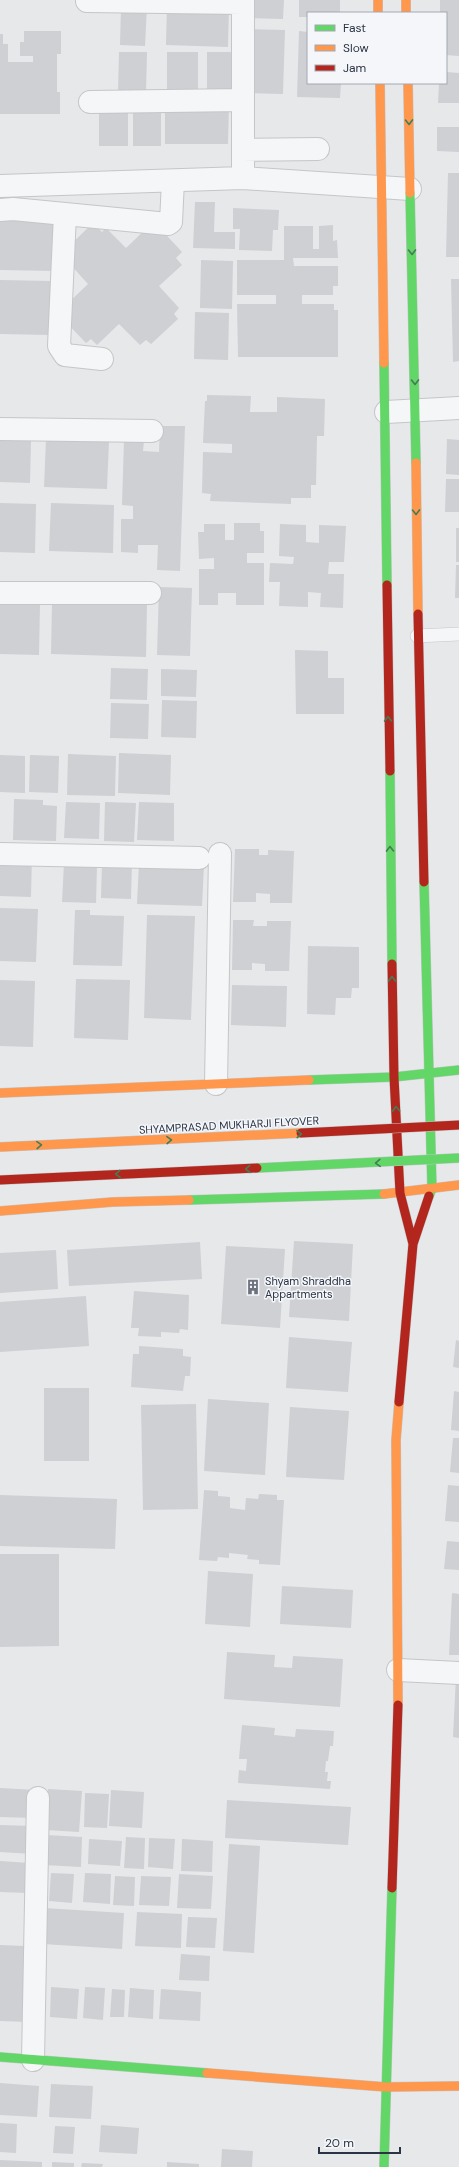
<svg xmlns="http://www.w3.org/2000/svg" width="459" height="2167" font-family="'DM Sans',sans-serif">
<style>
.building{fill:#ced0d3}
.lines{fill:none;stroke-linecap:round;stroke-linejoin:round}
.lane-casing{stroke:#c4c6c8;stroke-width:14}
.street-casing{stroke:#c4c6c8;stroke-width:24}
.fast-casing{stroke:#c4c6c8;stroke-width:10}
.slow-casing{stroke:#c4c6c8;stroke-width:10}
.jam-casing{stroke:#c4c6c8;stroke-width:10}
.lane{stroke:#f5f6f7;stroke-width:13}
.street{stroke:#f5f6f7;stroke-width:22}
.fast{stroke:#63d668;stroke-width:9}
.slow{stroke:#ff974d;stroke-width:9}
.jam{stroke:#b3261e;stroke-width:9}
.fast-bridge-casing{stroke:#c2c5c8;stroke-width:10;stroke-linecap:butt}
.slow-bridge-casing{stroke:#c2c5c8;stroke-width:10;stroke-linecap:butt}
.jam-bridge-casing{stroke:#c2c5c8;stroke-width:10;stroke-linecap:butt}
.fast-bridge{stroke:#63d668;stroke-width:9}
.slow-bridge{stroke:#ff974d;stroke-width:9}
.jam-bridge{stroke:#b3261e;stroke-width:9}
.oneway{stroke:#447d55}
.labels{text-anchor:middle;stroke-width:3;stroke-linejoin:round;paint-order:stroke}
.street-label{font-size:11px;fill:#2b3445;stroke:#f4f6f9}
.poi-label{font-size:11px;fill:#2b3445;stroke:#f4f6f9;text-anchor:start}
</style>
<rect width="100%" height="100%" fill="#e6e8ea"/>
<path class="building" d="M247,0H284L283,19L247,18Z
M299,0H340V13H308V17H299Z
M440,0H459V56L446,55V13H440Z
M167,4L229,6L228,47L166,45Z
M121,6H147L145,46L120,45Z
M249,29L285,30L283,94L247,93Z
M24,31H61V54H57V92H60V114H0V34H3V44H8V62H33V56H20V42H24Z
M299,31L308,32V83H341L340,98L297,97Z
M119,52H147L146,93L118,92Z
M167,52H198V94H167Z
M207,52H239V90H207Z
M446,72L459,73V103H438L439,83H446Z
M165,104H229L228,144H165Z
M128,105V146H99V106Z
M133,106H161V146H133Z
M437,127H459V152L437,151Z
M448,173H459V257H446Z
M195,202H215L214,232H235V249L193,248Z
M233,208L279,210L278,230H273L272,251L239,250L240,229H233Z
M0,213L55,214L53,271L0,270Z
M93,223L102,232L106,228L126,248L150,225L158,226L182,252L176,258L182,265L159,286L179,308L174,314L178,319L151,344L146,340L140,345L119,324L97,345L91,339L86,343L61,317L63,308L88,284L69,263L65,250Z
M333,225V241L337,240L338,258H293L294,266H338V286H333V295H302V304H334V310H338V357H238L237,304H276V295H237V260H284V226H313V249H319V226Z
M201,260L233,261L232,309L200,308Z
M451,279H459V361L453,362Z
M0,280L52,281L50,335L0,334Z
M195,312L229,313L228,360L194,359Z
M207,395L251,396L250,412H277V397L325,399L324,436H317L316,485H311V498H291V504L210,501L211,494L202,493L203,452L232,453V444L203,443L205,401H207Z
M160,426H185L180,571L157,570L158,545H138V553L121,552V519H133V506L122,505L124,440L144,441L143,451L159,452Z
M46,439L109,441L107,489L44,487Z
M447,439L459,440V475L446,474Z
M0,440L31,441L30,483L0,482Z
M446,479H459V512H445Z
M0,503L36,504L35,553L0,552Z
M51,503L114,505L113,553L49,551Z
M234,523H260V531H264V553H247V563H264V605H236V593H218V605H199V569H214V558L199,559L198,532H204V524H225V540H234Z
M280,524L306,525V542L319,543V525L346,526L344,562H329L328,574H344L343,608L320,607L321,593L308,592V607L279,606L280,582H269L270,563L293,564L294,557L279,556Z
M456,528H459V562H456Z
M456,565H459V598H455Z
M159,587L192,588L190,656L157,655Z
M52,602L147,604L146,657L51,654Z
M0,603L40,604L39,655L0,654Z
M295,650L328,651V678H344V714H296Z
M111,668L148,669L147,700L110,699Z
M161,669L197,670L196,697L161,696Z
M162,700L197,701L196,738L161,737Z
M111,703L149,704L148,739L110,738Z
M119,753L171,755L170,795L118,793Z
M68,754L116,756L115,796L67,795Z
M0,755L25,756V793L0,792Z
M30,755L59,756L58,793L29,792Z
M14,799L43,800V805L57,806L56,841L13,840Z
M66,802L100,803L99,839L64,838Z
M105,802L136,803L134,842L104,841Z
M139,802L174,803V841L137,840Z
M235,849H259V855H268V850L294,851L292,903H270V894L256,893V902H233Z
M0,854L32,855L31,897L0,896Z
M102,861L132,862L131,899L101,898Z
M64,863L97,865L96,903L62,902Z
M139,863L204,865L202,906L137,904Z
M0,908L38,909L36,962L0,961Z
M75,910H90V915L124,916L122,966L73,965Z
M147,915L195,916L191,1020L144,1018Z
M233,920H254L253,926H267V921H291L289,971H265V964L252,963V970H232Z
M308,946L359,947V988H352L351,998H336L335,1015L307,1014Z
M76,979L130,980L128,1040L74,1038Z
M0,980L35,981L33,1047L0,1046Z
M232,985L287,986L286,1027L231,1025Z
M294,1241L353,1244L349,1321L289,1317Z
M200,1242L202,1279L69,1286L67,1250Z
M226,1246L285,1249L280,1328L221,1324Z
M56,1250L58,1289L0,1293V1253Z
M134,1291L189,1295L188,1330L180,1329L179,1333L161,1332V1337L138,1336L139,1328H131Z
M86,1296L89,1346L0,1352V1302Z
M289,1337L352,1342L348,1392L286,1388Z
M456,1340L459,1341V1368L453,1367Z
M139,1346L183,1349V1356L191,1357L190,1376H185L183,1391L131,1387L133,1354H139Z
M44,1388H89V1461H44Z
M454,1391L459,1392V1431L451,1430Z
M208,1399L269,1403L265,1475L204,1471Z
M196,1404L198,1509L143,1510L141,1405Z
M290,1407L349,1411L344,1480L286,1477Z
M453,1438H459V1473L450,1472Z
M448,1485L459,1486V1522L445,1521Z
M204,1490L218,1491V1496L230,1497V1508L245,1510L246,1498L258,1499L259,1494L277,1495V1500H284L280,1565L259,1564V1560L247,1559L248,1555L229,1553V1558L218,1557L217,1561L199,1560Z
M0,1495L117,1499L115,1549L0,1546Z
M447,1541L459,1542V1570L444,1569Z
M0,1554H59V1646L0,1647Z
M208,1571L253,1574L250,1627L205,1624Z
M282,1586L353,1590L351,1628L280,1624Z
M452,1593L459,1594V1655H449Z
M227,1652L275,1655L274,1667L292,1668L293,1656L343,1659L340,1707L224,1699Z
M456,1676H459V1738L453,1737Z
M242,1725L275,1728L274,1735L295,1737L296,1729L334,1731L333,1746H330L328,1761H326L325,1772H328L327,1781H331L330,1789L238,1783L239,1770L246,1771L247,1759H239Z
M0,1788L36,1790L34,1818L0,1817Z
M48,1789L82,1791L79,1832L46,1830Z
M111,1790L144,1792L142,1828L109,1826Z
M85,1793L109,1794L107,1828L84,1827Z
M227,1800L351,1807L348,1845L225,1838Z
M0,1825L33,1826L32,1854L0,1852Z
M46,1835L82,1837L81,1867L44,1865Z
M126,1837L145,1838L144,1869L124,1868Z
M149,1838L175,1839L173,1869L148,1867Z
M89,1839L122,1841L120,1866L88,1864Z
M182,1839L213,1841L212,1872L181,1871Z
M229,1844L260,1846L254,1953L223,1951Z
M0,1861L30,1863L28,1893L0,1892Z
M51,1873L74,1874L72,1903L49,1901Z
M85,1873L111,1874L110,1904L83,1902Z
M179,1874L213,1876L211,1909L177,1908Z
M115,1876L135,1877L134,1906L113,1905Z
M141,1876L171,1877L169,1906L139,1905Z
M44,1908L124,1913L122,1949L43,1944Z
M137,1912L182,1914L181,1948L135,1946Z
M188,1917L217,1918L215,1948L186,1947Z
M0,1945L24,1946L23,1983L29,1984L28,2022L0,2021Z
M181,1954L210,1956L209,1981L179,1980Z
M51,1987L79,1989L77,2019L50,2017Z
M85,1987L105,1988L103,2020L83,2018Z
M130,1988L154,1990L153,2019L128,2017Z
M112,1989L125,1990L124,2017H110Z
M161,1989L201,1992L200,2021L159,2019Z
M0,2083L39,2086L37,2117L0,2115Z
M51,2084L93,2086L91,2119L49,2117Z
M0,2123L17,2124L16,2153L0,2152Z
M101,2125L139,2128L137,2154L99,2152Z
M55,2126L75,2127L73,2154L53,2153Z
M222,2149L253,2151L252,2167H221Z
M0,2160L42,2162V2167H0Z
M52,2162L74,2163V2167H52Z
M167,2162L199,2164V2167H167Z
M82,2163L103,2164L102,2167H81Z"/>
<g class="lines">
<defs>
<path id="lane" d="M417,636L459,634"/>
<path id="street" d="M87,1L243,3
M90,102L243,100
M243,150L318,149
M243,178V0
M0,186L243,178L410,189
M0,210L13,209L65,214
M102,359L65,355L59,346L65,214L168,224L171,222L173,181
M386,412L459,408
M0,429L152,431
M0,593H150
M0,854L199,858
M216,1084L220,854
M398,1670L459,1673
M33,2060L38,1798"/>
<path id="fast" d="M410,193L416,463
M384,363L387,585
M390,771L392,964
M424,882L432,1189L429,1196
M309,1080L394,1077L459,1070
M189,1200L384,1194
M0,2057L207,2073
M384,2167L392,1888"/>
<path id="slow" d="M378,0V13
M406,0V13
M380,83L384,363
M408,83L410,193
M416,463L418,614
M0,1093L309,1080
M384,1194L459,1185
M0,1211L113,1202L189,1200
M398,1705L396,1440L399,1402
M207,2073L386,2087L459,2086"/>
<path id="jam" d="M387,585L390,771
M418,614L424,882
M392,964L394,1077L400,1193L413,1244
M399,1402L413,1244L429,1196
M392,1888L398,1705"/>
</defs>
<use href="#lane" class="lane-casing"/>
<use href="#street" class="street-casing"/>
<use href="#fast" class="fast-casing"/>
<use href="#slow" class="slow-casing"/>
<use href="#jam" class="jam-casing"/>
<use href="#lane" class="lane"/>
<use href="#street" class="street"/>
<use href="#fast" class="fast"/>
<use href="#slow" class="slow"/>
<use href="#jam" class="jam"/>
<defs>
<path id="fast-bridge" d="M257,1168L459,1158"/>
<path id="slow-bridge" d="M0,1147L301,1133"/>
<path id="jam-bridge" d="M301,1133L459,1125
M0,1180L257,1168"/>
</defs>
<use href="#fast-bridge" class="fast-bridge-casing"/>
<use href="#slow-bridge" class="slow-bridge-casing"/>
<use href="#jam-bridge" class="jam-bridge-casing"/>
<use href="#fast-bridge" class="fast-bridge"/>
<use href="#slow-bridge" class="slow-bridge"/>
<use href="#jam-bridge" class="jam-bridge"/>
</g>
<defs><path id="oneway-chevron" d="M-2-3.5L2.5 0L-2 3.5" fill="none" stroke-width="1.6" stroke-linecap="round" stroke-linejoin="round"/></defs>
<g class="oneway">
<use href="#oneway-chevron" transform="translate(409 122) rotate(89)"/>
<use href="#oneway-chevron" transform="translate(412 252) rotate(89)"/>
<use href="#oneway-chevron" transform="translate(415 382) rotate(89)"/>
<use href="#oneway-chevron" transform="translate(416 512) rotate(89)"/>
<use href="#oneway-chevron" transform="translate(388 719) rotate(-91)"/>
<use href="#oneway-chevron" transform="translate(390 849) rotate(-91)"/>
<use href="#oneway-chevron" transform="translate(392 979) rotate(-91)"/>
<use href="#oneway-chevron" transform="translate(396 1109) rotate(-93)"/>
<use href="#oneway-chevron" transform="translate(299 1134) rotate(-3)"/>
<use href="#oneway-chevron" transform="translate(169 1140) rotate(-2)"/>
<use href="#oneway-chevron" transform="translate(39 1145) rotate(-2)"/>
<use href="#oneway-chevron" transform="translate(378 1163) rotate(177)"/>
<use href="#oneway-chevron" transform="translate(248 1169) rotate(177)"/>
<use href="#oneway-chevron" transform="translate(118 1174) rotate(177)"/>
</g>
<defs>
<symbol id="building-bare" viewBox="-9 -9 18 18"><path d="M-4-6H4V6H1V3H-1V6H-4ZM-2.5-4.3h1.7v1.8h-1.7ZM.8-4.3h1.7v1.8H.8ZM-2.5-1h1.7V.8h-1.7ZM.8-1h1.7V.8H.8Z" fill="#6c737f" stroke="#f4f6f9" stroke-width="2.5" paint-order="stroke"/></symbol>
</defs>
<g fill-rule="evenodd">
<use href="#building-bare" x="242" y="1276" width="22" height="22"/>
</g>
<g class="labels">
<g class="street-label">
<text transform="translate(229 1125) rotate(-3)" y="4">SHYAMPRASAD MUKHARJI FLYOVER</text>
</g>
<g class="poi-label">
<text x="265" y="1285">Shyam Shraddha<tspan x="265" dy="13">Appartments</tspan></text>
</g>
</g>
<rect x="307" y="12" width="140" height="72" fill="#f4f6f9" stroke="#a4a8b1"/>
<rect x="315" y="25" width="20" height="6" fill="#63d668" stroke="#a4a8b1"/>
<text x="343" y="32" font-size="12" fill="#2b3445">Fast</text>
<rect x="315" y="45" width="20" height="6" fill="#ff974d" stroke="#a4a8b1"/>
<text x="343" y="52" font-size="12" fill="#2b3445">Slow</text>
<rect x="315" y="65" width="20" height="6" fill="#b3261e" stroke="#a4a8b1"/>
<text x="343" y="72" font-size="12" fill="#2b3445">Jam</text>
<path d="M319 2147v6h81v-6" fill="none" stroke="#2b3445" stroke-width="2"/>
<text x="325" y="2147" font-size="12" fill="#2b3445" stroke="#f4f6f9" stroke-width="3" paint-order="stroke">20 m</text>
</svg>
